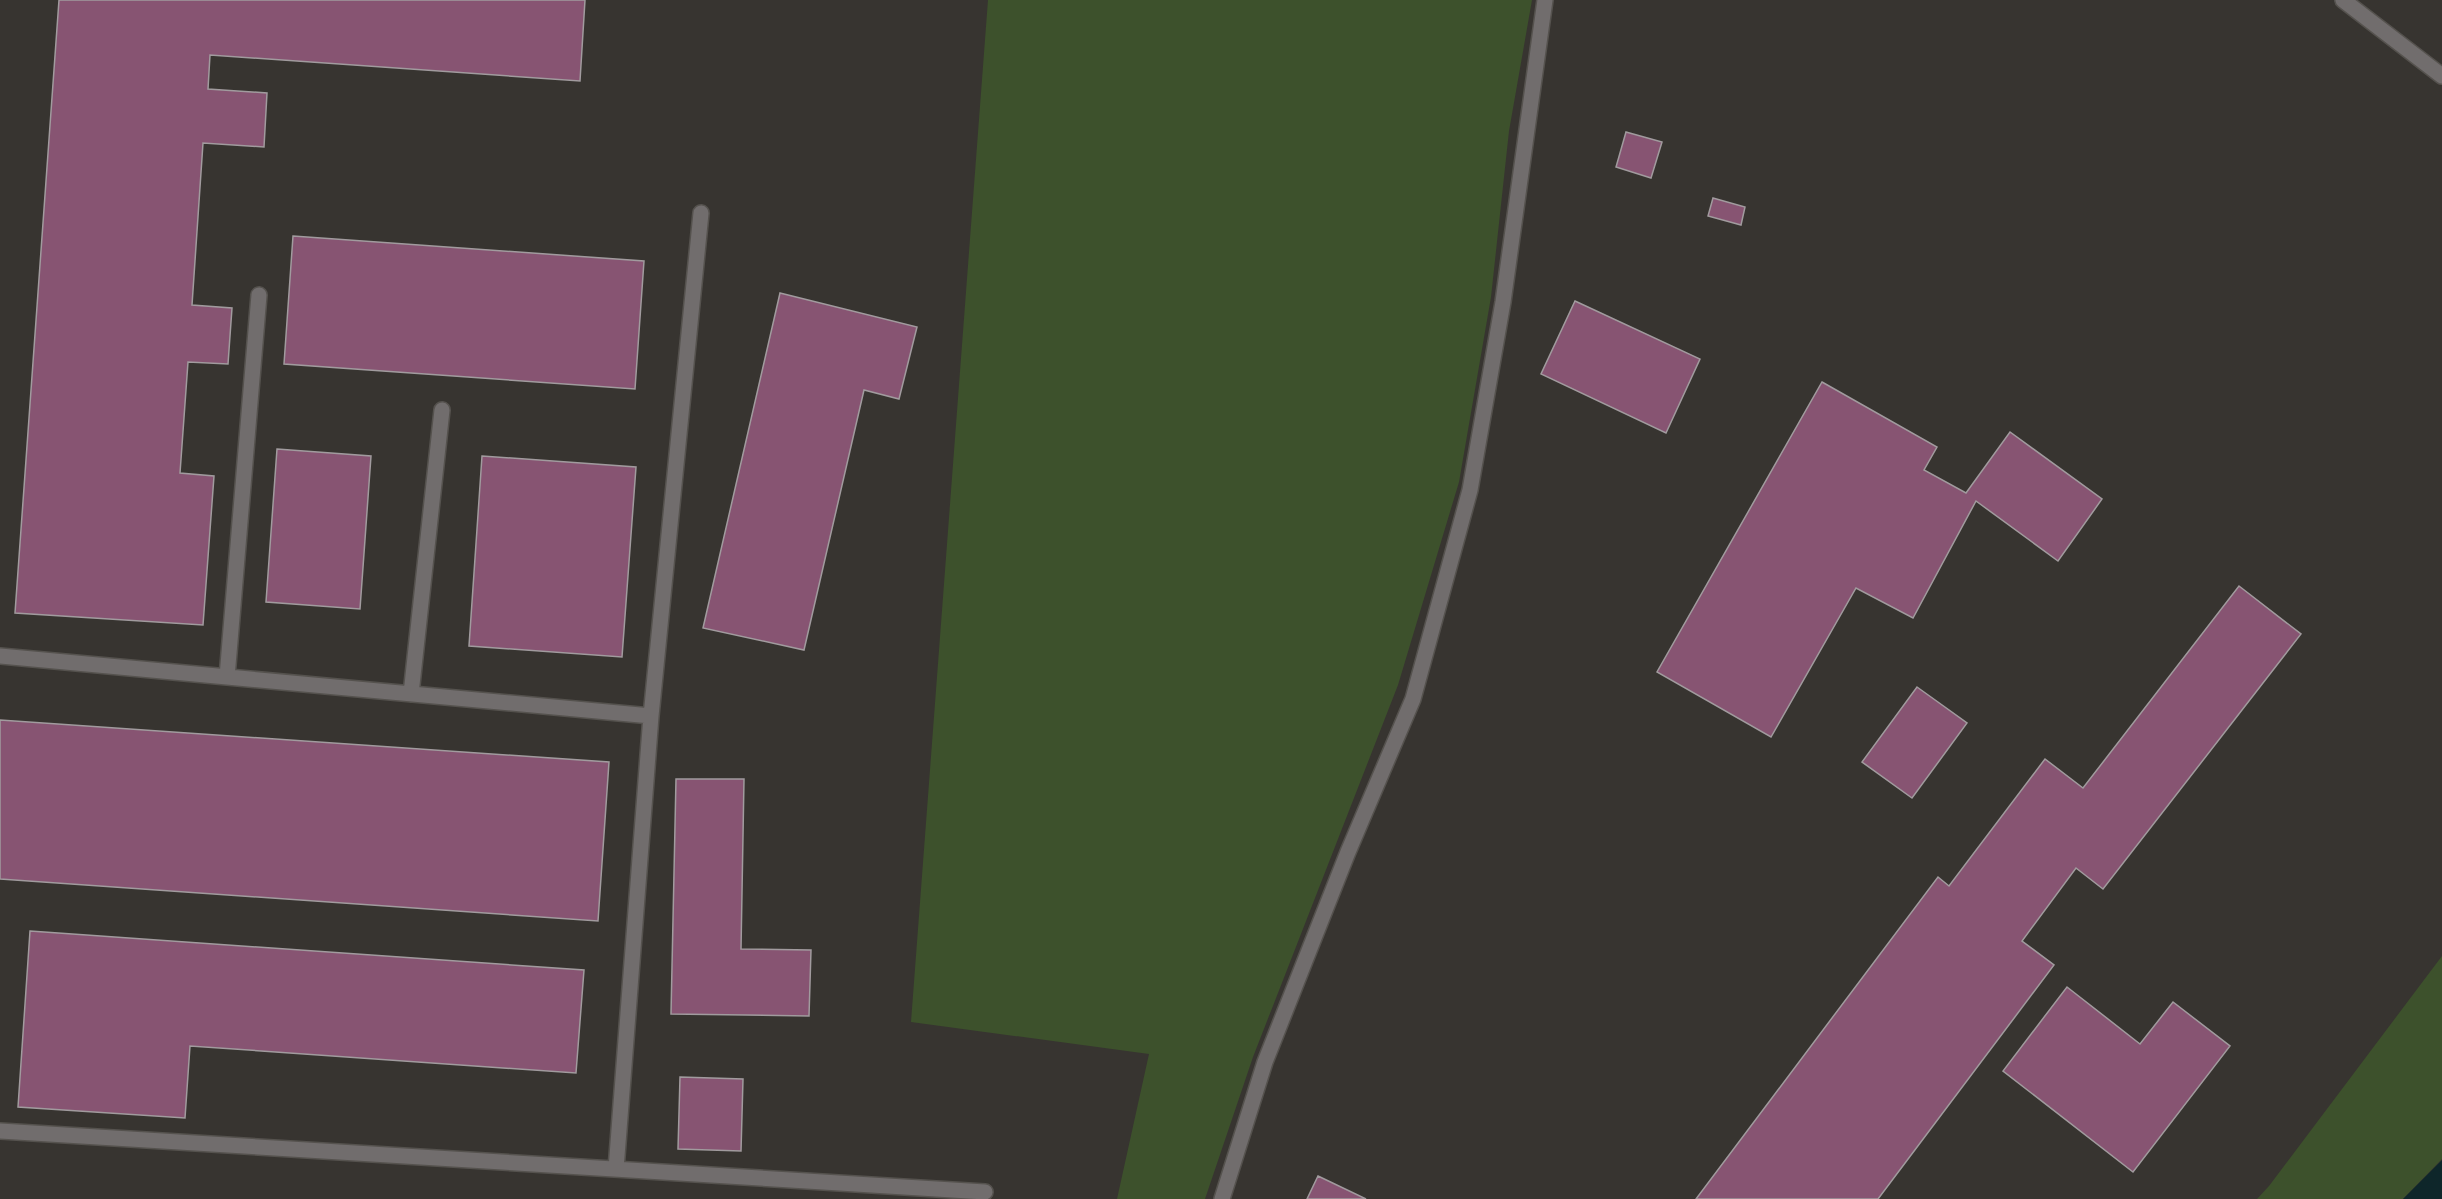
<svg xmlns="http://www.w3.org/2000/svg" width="2442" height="1199" font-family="'PT Sans Narrow',sans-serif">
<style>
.green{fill:#3d512c}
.water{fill:#0e262a}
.building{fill:#875472;stroke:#a19b9e;stroke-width:1.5}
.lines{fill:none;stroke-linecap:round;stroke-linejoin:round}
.minor-casing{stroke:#55524e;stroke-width:18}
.minor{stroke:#716d6d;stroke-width:15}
</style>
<rect width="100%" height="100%" fill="#373430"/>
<path class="green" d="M988,0H1532L1509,131L1491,297L1459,482L1398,685L1253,1057L1205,1199H1117L1149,1054L911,1022Z
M2442,956V1159L2403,1199H2257L2269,1186Z"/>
<path class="water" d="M2442,1159V1199H2403L2442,1160Z"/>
<path class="building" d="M59,0H585L580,81L210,55L208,89L267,93L264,147L203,143L192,305L232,308L228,364L188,362L180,473L214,476L203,625L15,613Z
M1626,132L1662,142L1651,178L1616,167Z
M1713,198L1745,207L1741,225L1708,216Z
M293,236L644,261L635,389L284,364Z
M780,293L917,327L899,399L864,390L804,650L703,628Z
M1575,301L1700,359L1666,433L1541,374Z
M1822,382L1937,447L1924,470L1966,493L2010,432L2102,499L2058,561L1976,501L1913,618L1856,588L1771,737L1657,672Z
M277,449L371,456L360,609L266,602Z
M482,456L636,467L622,657L469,646Z
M2239,586L2301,634L2103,889L2076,868L2022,941L2054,965L1878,1199H1696L1938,877L1949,886L2045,759L2083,788Z
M1917,687L1967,723L1912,798L1862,762Z
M0,720L609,762L598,921L0,879Z
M676,779H744L741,949L811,950L809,1016L671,1014Z
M30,931L584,970L576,1073L190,1046L185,1118L18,1107Z
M2067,987L2140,1044L2173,1002L2230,1046L2133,1172L2003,1071Z
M680,1077L743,1079L741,1151L678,1149Z
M1318,1176L1366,1199H1307Z"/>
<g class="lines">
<defs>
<path id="minor" d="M2343,0L2442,76
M0,656L651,716
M227,677L259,295
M411,694L442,410
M0,1131L985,1192
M616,1169L651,716L701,213
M1222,1199L1265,1062L1348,852L1413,699L1470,490L1503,302L1545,0"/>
</defs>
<use href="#minor" class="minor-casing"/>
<use href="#minor" class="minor"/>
</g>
</svg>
